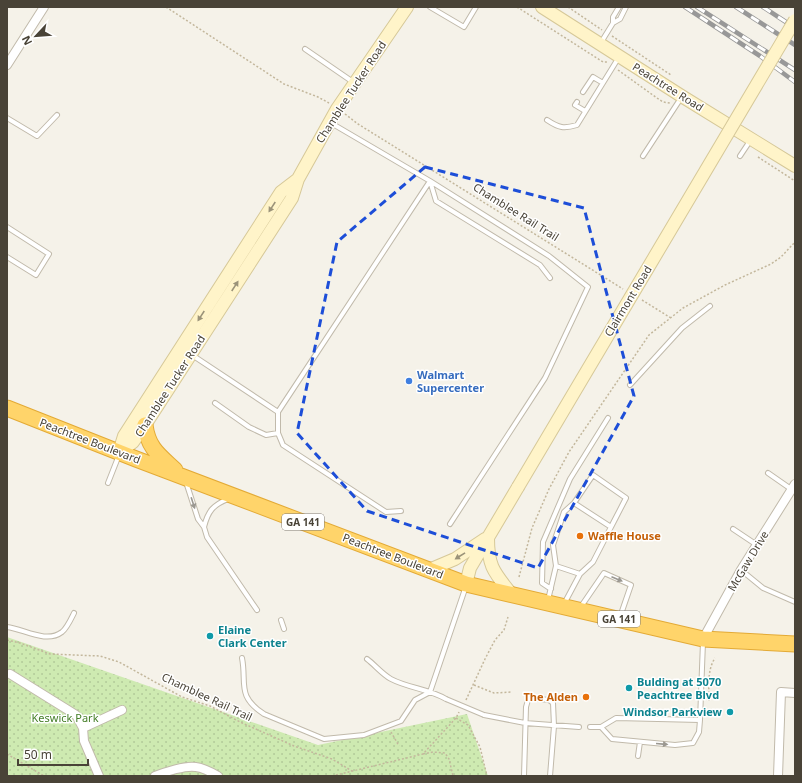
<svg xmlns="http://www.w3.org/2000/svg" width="802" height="783" font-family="'Noto Sans',sans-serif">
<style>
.park{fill:url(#park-dots)}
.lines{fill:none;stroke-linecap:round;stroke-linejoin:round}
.lane-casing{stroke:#c1baab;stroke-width:6}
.street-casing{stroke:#c1baab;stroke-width:10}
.secondary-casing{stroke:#d6c898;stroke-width:14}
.highway-casing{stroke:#e3aa36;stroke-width:17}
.path{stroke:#c3b79c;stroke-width:1.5;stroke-dasharray:2 2;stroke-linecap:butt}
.lane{stroke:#fff;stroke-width:4}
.street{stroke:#fff;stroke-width:8}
.secondary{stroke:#fff4c9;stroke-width:12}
.highway{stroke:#ffd46a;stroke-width:15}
.rail-casing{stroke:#989898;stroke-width:4.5}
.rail{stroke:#fff;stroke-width:3;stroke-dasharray:9;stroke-linecap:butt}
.lane-bridge-casing{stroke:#c1baab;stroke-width:6;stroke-linecap:butt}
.secondary-bridge-casing{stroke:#d6c898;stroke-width:14;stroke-linecap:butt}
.lane-bridge{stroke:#fff;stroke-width:4}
.secondary-bridge{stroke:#fff4c9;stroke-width:12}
.oneway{fill:#9b9379}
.oneway2{fill:#9b9891}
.marked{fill:none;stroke:#1d4ed8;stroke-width:3;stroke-dasharray:8 5;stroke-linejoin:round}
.shop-dot{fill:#3f7fe0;stroke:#fff;stroke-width:1.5}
.food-dot{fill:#e8710a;stroke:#fff;stroke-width:1.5}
.culture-dot{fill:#0f9aa8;stroke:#fff;stroke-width:1.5}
.labels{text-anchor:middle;stroke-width:3;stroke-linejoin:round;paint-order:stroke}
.shield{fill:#fff;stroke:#807b73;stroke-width:1}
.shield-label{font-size:10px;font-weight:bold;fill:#494337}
.street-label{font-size:11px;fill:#494337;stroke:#fff}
.shop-label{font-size:11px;font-weight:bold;fill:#366cbe;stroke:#fff;text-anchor:start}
.food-label{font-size:11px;font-weight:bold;fill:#c56008;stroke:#fff;text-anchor:start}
.culture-label{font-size:11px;font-weight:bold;fill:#0d838f;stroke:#fff;text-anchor:start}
.park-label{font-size:11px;fill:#447e27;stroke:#fff}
</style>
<defs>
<pattern id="park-dots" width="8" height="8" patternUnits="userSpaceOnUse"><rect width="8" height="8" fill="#ceeab1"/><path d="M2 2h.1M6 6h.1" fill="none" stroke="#b2ca99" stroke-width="1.8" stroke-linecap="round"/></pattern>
</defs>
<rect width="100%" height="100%" fill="#f5f2e9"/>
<path class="park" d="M7,637L318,745L467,714L488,776H7Z"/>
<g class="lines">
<defs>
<path id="lane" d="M430,7L464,27L476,7
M613,23V17L619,7
M600,44L613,23L620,19L626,7
M305,49L353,82
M583,92L593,77L603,83
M577,102L575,105L585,111
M7,118L37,136L57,115
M547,120C559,128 564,129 577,125L619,57
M331,123L430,181L549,256L588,287L545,378L450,524
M643,156L681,98
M740,156L750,141
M7,227L49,254L36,275L7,257
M192,355L278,412
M630,385L682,328L710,306
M215,403L249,427L266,435L278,433
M768,473L791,489
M186,482L198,519L204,527L207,537L257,610
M108,483L119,455
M574,503L593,475L626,498L611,527
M401,511L386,512L283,445L278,433V412L430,181L436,201L540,265L550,278
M204,527C208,511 213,505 228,499
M733,529L757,545
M556,566L553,545L564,512L574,503L611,527L593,562L580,574
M741,570L763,588L795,602
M551,589L542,583L543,542L570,479L608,418
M548,600L556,566L580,574L564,604
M580,608L604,573L631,585L620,617
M281,620L284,629
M7,627C24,629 46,644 62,632C67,628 71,619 74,613
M242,658C247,683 236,696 264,714L324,739L364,735L401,721L415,700L430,692L466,586
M367,659C375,665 382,674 391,679C408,688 429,689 446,699
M484,715L525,723L579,727
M590,727H601L616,718L700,720
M601,727L612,739L675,745L693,743L699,732L700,720L703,642
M638,756L640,742
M524,776L526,707L528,700L532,698L549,700L553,703L554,726L550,776"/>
<path id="street" d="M7,65L44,7
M703,639L741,570L795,484
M10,674L76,715L83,728L84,741L99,776
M83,728L122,710
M155,776C165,772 186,765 196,767C204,768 211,772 218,776
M778,776L781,692L795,693"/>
<path id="secondary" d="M542,7L683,97L795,166
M119,452L133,442L145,425L292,198L298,179L337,109L407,7
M119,452L124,436L281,192L298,179
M488,538C488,567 494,572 512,595
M429,570L455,559L485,539
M466,584L470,568L518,487"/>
<path id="highway" d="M7,408L136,459L466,584L703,639L795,644
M145,425C148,448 159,455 175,470"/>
</defs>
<use href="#lane" class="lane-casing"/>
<use href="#street" class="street-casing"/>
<use href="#secondary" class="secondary-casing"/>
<use href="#highway" class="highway-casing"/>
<path class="path" d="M166,7L284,84L318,97L329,103
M517,7L603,62H607
M568,7L602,30
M612,36L671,75V76
M618,70L657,98L663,102L670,103
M345,114L358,124L623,289
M758,157L795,181
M642,300L671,318
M519,577L532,528L549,489L569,452L649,335L683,308L725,285L771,264L781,257L795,242
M7,640L20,643L50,654L100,656L119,662L182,697L210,706L240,722L294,746L332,759L352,771
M474,685L494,693L512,692
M466,700L485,659L495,640L504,630L508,617
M709,701C709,687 707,670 715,658
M456,718L468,725L480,747L487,776
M391,732L399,746
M7,754L44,776
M423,754L433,752L445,753L449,759L453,776
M332,776L423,754L456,718L459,712"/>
<use href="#lane" class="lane"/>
<use href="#street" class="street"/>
<use href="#secondary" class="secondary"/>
<use href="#highway" class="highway"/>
<defs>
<path id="rail" d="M685,7L760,56L795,82
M697,7L795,70
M736,7L795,45
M763,7L795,28"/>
</defs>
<use href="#rail" class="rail-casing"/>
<use href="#rail" class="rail"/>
<defs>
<path id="lane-bridge" d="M446,699L484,715"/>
<path id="secondary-bridge" d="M518,487L795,20"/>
</defs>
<use href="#lane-bridge" class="lane-bridge-casing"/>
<use href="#secondary-bridge" class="secondary-bridge-casing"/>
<use href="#lane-bridge" class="lane-bridge"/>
<use href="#secondary-bridge" class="secondary-bridge"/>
</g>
<defs><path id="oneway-solid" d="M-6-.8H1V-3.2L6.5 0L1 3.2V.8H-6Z"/></defs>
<g class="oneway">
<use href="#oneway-solid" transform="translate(272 207) rotate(123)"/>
<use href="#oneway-solid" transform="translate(235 286) rotate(-57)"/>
<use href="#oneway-solid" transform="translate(201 316) rotate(123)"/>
<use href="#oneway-solid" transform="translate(460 556) rotate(148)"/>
</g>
<g class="oneway2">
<use href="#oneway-solid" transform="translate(193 503) rotate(72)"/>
<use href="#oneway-solid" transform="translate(617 579) rotate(23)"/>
<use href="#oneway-solid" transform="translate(662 744) rotate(5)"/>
</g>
<path class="marked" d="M425,167L584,208L634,396L538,568L367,511L297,433L337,242Z"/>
<circle class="shop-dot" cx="409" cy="381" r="4"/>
<g class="food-dot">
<circle cx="580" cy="536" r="4"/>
<circle cx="586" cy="697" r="4"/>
</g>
<g class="culture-dot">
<circle cx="210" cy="636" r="4"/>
<circle cx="629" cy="688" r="4"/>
<circle cx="730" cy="712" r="4"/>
</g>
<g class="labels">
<g class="shield">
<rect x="282" y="514" width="42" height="16" rx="3"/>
<rect x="598" y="611" width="42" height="16" rx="3"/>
</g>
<g class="shield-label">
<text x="303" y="526">GA 141</text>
<text x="619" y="623">GA 141</text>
</g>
<g class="street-label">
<text transform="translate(668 87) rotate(32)" y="4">Peachtree Road</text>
<text transform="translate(351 92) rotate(-57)" y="4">Chamblee Tucker Road</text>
<text transform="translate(516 212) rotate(32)" y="4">Chamblee Rail Trail</text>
<text transform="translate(628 301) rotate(-59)" y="4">Clairmont Road</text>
<text transform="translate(170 386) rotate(-57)" y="4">Chamblee Tucker Road</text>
<text transform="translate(90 441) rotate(21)" y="4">Peachtree Boulevard</text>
<text transform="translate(393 556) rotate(21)" y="4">Peachtree Boulevard</text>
<text transform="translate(748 561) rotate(-59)" y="4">McGaw Drive</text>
<text transform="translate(207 697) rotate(25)" y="4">Chamblee Rail Trail</text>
</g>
<g class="shop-label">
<text x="417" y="379">Walmart<tspan x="417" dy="13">Supercenter</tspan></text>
</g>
<g class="food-label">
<text x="588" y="540">Waffle House</text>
<text x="578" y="701" text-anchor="end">The Alden</text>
</g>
<g class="culture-label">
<text x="218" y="634">Elaine<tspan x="218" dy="13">Clark Center</tspan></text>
<text x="637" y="686">Bulding at 5070<tspan x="637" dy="13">Peachtree Blvd</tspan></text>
<text x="722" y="716" text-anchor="end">Windsor Parkview</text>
</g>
<g class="park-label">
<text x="65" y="722">Keswick Park</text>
</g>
</g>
<rect width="802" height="783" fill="none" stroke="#494337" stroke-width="16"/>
<g transform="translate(36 36) rotate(244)" stroke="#ffffff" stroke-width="3" paint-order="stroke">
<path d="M0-3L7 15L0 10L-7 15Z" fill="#494337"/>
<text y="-6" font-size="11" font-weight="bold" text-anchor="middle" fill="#494337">N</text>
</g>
<path d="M18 759v6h70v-6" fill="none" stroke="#494337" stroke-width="2"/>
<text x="24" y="759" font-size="12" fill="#494337" stroke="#ffffff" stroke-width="3" paint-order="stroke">50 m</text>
</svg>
